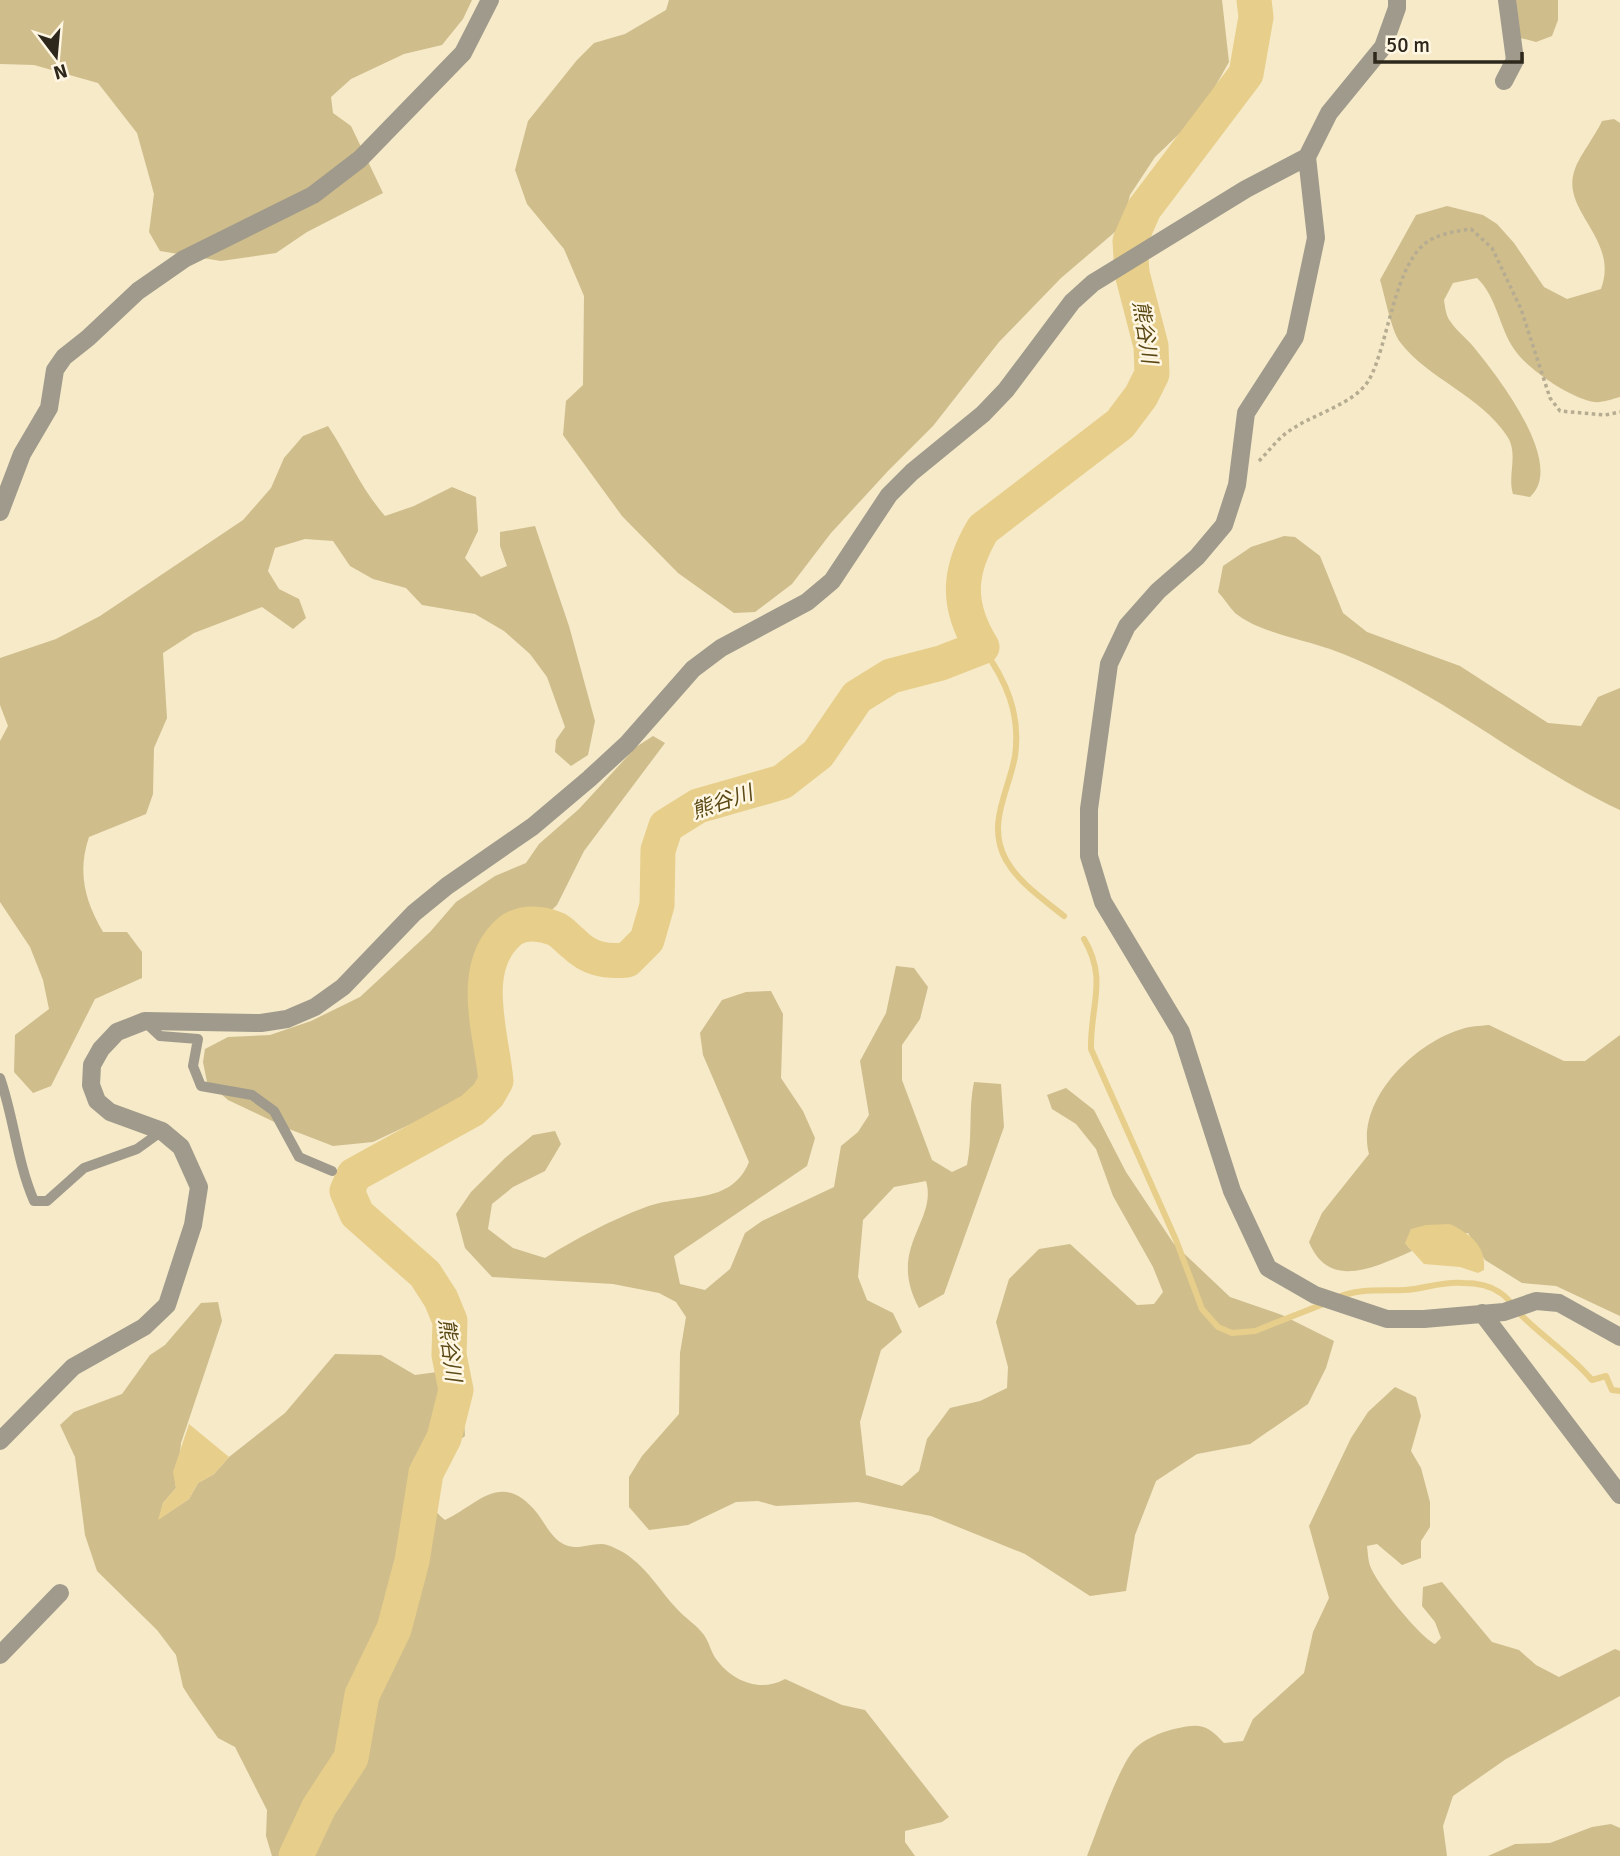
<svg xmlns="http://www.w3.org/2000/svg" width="1620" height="1856" font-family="Signika,'Noto Sans JP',sans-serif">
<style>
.green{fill:#cfbd8c}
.water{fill:#e7ce8a}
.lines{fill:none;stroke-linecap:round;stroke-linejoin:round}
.stream{stroke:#e7ce8a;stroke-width:6}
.river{stroke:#e7ce8a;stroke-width:35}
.path{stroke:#b6ac91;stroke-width:3.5;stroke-dasharray:3.5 3.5;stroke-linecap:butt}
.service{stroke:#9f9a8b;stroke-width:10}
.minor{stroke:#9f9a8b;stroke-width:18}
.labels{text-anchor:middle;stroke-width:5;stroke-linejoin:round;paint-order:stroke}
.water-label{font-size:21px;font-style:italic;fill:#5b4915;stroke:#fff7e3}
</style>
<rect width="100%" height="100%" fill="#f6eac8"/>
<path class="green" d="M0,0H472L463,19L442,45L404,54L351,79L331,97L333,113L351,126L383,193L307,232L276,253L221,261L160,251L149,232L154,194L137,133L98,83L34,65L0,64Z
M669,0H1222L1229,62L1199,115L1155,157L1130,195L1122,226L1061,278L999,342L933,426L888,471L831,533L792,584L755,612L734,613L678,573L622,516L563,435L566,401L583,385L584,296L564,249L527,204L515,170L528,121L577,60L594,43L625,34L666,10Z
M1505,0H1558V20L1552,36L1536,42L1513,36Z
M1614,119L1620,123V397C1612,399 1602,403 1594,402C1570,398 1527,369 1514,349C1499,327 1497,297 1477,278L1453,283L1444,300C1445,307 1446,316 1450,321C1456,330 1465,337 1472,345C1496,374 1567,464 1530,497L1513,494C1507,475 1519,454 1507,436C1480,395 1428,379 1400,342C1391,330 1385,296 1380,280L1416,215L1447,206L1483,215L1497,224L1514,243L1544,287L1567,299L1601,289C1620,238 1559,211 1575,169C1579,157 1595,136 1602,121Z
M328,426C348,456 361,489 385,516L414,506L452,487L476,497L478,531L465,558L481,577L507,566L500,546V532L535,526L569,626L595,721L588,755L571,766L555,752L556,740L565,727L547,677L530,654L504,631L475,614L422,605L406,588L373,579L350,566L333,541L305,539L275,548L268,571L279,589L299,599L306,618L293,629L262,607L194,633L163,653L167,718L154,748L153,794L146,814L89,837C77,872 85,901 103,932H127L142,952V978L95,999L51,1086L33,1093L14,1072L15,1035L49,1009L43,980L30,947L0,902V741L8,726L0,705V658L56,639L100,616L243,520L271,488L284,458L303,436Z
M1284,536L1295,537L1320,556L1343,613L1367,632L1460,666L1548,723L1581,726L1598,697L1620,688V810C1519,763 1436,687 1330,649C1302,639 1258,632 1235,613C1229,607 1224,598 1218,592L1223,566L1251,547Z
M653,736L665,743L584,851L557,905L522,938L502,964L489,1014L486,1072L468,1097L373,1142L333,1146L289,1129L228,1100L207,1082L203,1062L205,1049L228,1037L270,1035L311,1021L360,997L430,932L456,902L495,876L526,863L539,844L579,809L636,747Z
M896,966L914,968L928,987L920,1019L902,1045V1080L932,1160L952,1172L967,1165C973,1136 968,1110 974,1082L1001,1084L1004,1127L944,1294L919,1308C886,1247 938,1222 926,1181L894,1187L863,1220L858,1277L867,1300L893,1313L902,1332L881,1350L860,1422L866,1475L902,1486L919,1471L927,1439L950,1408L980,1401L1007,1388L1008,1367L996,1322L1009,1279L1039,1249L1070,1244L1137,1305L1154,1304L1163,1292L1153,1267L1113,1196L1096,1149L1076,1124L1052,1109L1047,1095L1066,1088L1094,1110L1126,1172L1174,1244L1230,1297L1282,1315L1334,1341L1326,1368L1308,1404L1250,1444L1197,1454L1156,1481L1135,1535L1126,1591L1090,1596L1025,1554L931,1516L858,1502L776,1506L758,1501L736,1502L688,1525L649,1530L629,1507V1477L642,1456L679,1414L680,1353L686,1317L676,1302L659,1293L613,1284L492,1277L465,1248L456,1214L471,1192L505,1158L533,1135L555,1131L561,1144L545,1171L513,1187L492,1204L488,1229L513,1248L545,1258C577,1238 611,1220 646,1207C684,1193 731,1206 749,1162L703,1055L700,1033L722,1000L746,992L771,991L783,1014L781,1078L803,1111L815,1138L807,1166L674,1256L680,1284L705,1290L730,1269L745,1233L762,1221L834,1187L841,1146L858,1132L869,1115L860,1061L886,1013Z
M1489,1025L1564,1061H1585L1620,1035V1316L1556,1286L1522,1283L1485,1260L1468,1233L1405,1243L1412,1251C1375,1267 1329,1291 1309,1242L1322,1213L1369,1154C1355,1101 1414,1043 1462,1029C1470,1026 1480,1026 1489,1025Z
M218,1302L222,1321L181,1443C180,1460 173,1470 176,1488L163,1503L159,1519L189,1499L198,1483L214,1474L229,1457L285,1413L335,1354L381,1355L415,1375L437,1372L455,1374L463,1401L465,1436C435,1459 406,1489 445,1520C478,1505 501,1469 537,1513C544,1522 550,1535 560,1542C575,1552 586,1544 601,1544C609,1544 624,1552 630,1557C650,1572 660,1591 677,1609C685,1618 697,1625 704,1635C709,1642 711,1652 716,1659C732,1681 760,1693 785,1679L842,1705L865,1710L949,1817L942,1822L905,1831V1842L915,1856H272L266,1836L267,1810L235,1747L218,1738L190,1698L183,1687L176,1655L157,1630L97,1571L85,1535L75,1457L60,1425L74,1412L122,1394L150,1355L165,1345L201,1303Z
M1395,1387L1416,1397L1421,1416L1411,1451L1421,1468L1430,1502V1527L1421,1541V1558L1402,1565L1377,1544L1367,1546C1368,1553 1368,1562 1371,1568C1378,1585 1419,1636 1435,1644L1441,1638L1435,1622L1422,1606L1423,1587L1442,1582L1492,1642L1519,1650L1536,1665L1559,1677L1615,1649L1620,1651V1696L1506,1759L1453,1796L1443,1826L1447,1856H1087C1097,1832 1121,1757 1139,1745C1149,1737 1166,1730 1179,1728C1202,1723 1208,1726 1224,1743L1243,1741L1253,1719L1304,1673L1313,1632L1329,1598L1309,1526L1351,1438L1368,1412Z
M1611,1824L1620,1828V1856H1488L1515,1844L1550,1843L1592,1827Z"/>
<path class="water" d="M1450,1224C1470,1234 1486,1245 1484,1270L1478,1273L1460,1267L1424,1264L1405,1243L1411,1229L1426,1225Z
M189,1424L229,1457L214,1474L198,1483L189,1499L158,1520L163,1503L176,1488L173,1472Z"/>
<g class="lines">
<path class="stream" d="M982,647C1006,680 1021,714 1015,756C1009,791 986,824 1006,860C1019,883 1043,899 1064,916
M1084,939C1108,979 1090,1006 1091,1049L1176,1240L1202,1309L1218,1327L1232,1333L1255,1331L1326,1303
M1336,1298C1359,1288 1380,1291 1405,1290C1424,1289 1442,1281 1463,1283C1475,1283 1489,1285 1499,1292C1508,1297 1514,1307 1521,1315C1544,1338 1571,1355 1592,1380L1606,1376L1612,1390L1620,1391"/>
<path class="river" d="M296,1856L319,1807L351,1758L362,1695L394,1629L412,1561L426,1473L444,1438L456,1390L449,1355L450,1321L441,1299L425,1274L357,1214L347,1191L354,1175L472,1110L488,1095L496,1081C492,1035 467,967 510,931C523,921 542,923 556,929C562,932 568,939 573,943C589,959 605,962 627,960L647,940L657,905L658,850L666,826L698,806L782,782L818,754L857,697L891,676L941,663L982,647C956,605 958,571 983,529L1120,424L1141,396L1152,374L1151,346L1132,273L1130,241L1144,209L1246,74L1256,17L1254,0"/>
<path class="path" d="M1259,461C1268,452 1276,441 1285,434C1310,414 1353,406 1369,380C1389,344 1394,261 1430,240C1443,233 1457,231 1471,229L1492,248L1521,309L1550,398L1560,411L1605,415L1620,412"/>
<path class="service" d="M145,1022L160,1036L198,1039L193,1066L201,1086L252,1095L274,1111L299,1157L332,1171
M0,1078C14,1118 17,1162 34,1201H47L84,1168L137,1149L162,1131"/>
<path class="minor" d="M1397,0V8L1383,47L1329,113L1307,157L1316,238L1295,337L1246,413L1237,485L1224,525L1197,557L1158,591L1127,626L1109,664L1089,809V856L1103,902L1181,1032L1232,1191L1268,1268L1315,1295L1387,1319H1424L1504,1312L1536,1301L1559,1303L1620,1337
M1504,81L1515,60L1507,0
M0,512L22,454L49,408L55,370L64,357L88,338L138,291L184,259L313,195L360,159L463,53L490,0
M1482,1313L1620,1495
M0,1441L73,1367L144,1327L167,1305L193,1225L199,1187L181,1147L162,1131L110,1112L97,1101L91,1085L92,1065L101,1049L117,1032L145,1021L261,1023L287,1019L315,1007L343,987L414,913L447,886L532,827L590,778L627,744L693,669L721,648L807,602L832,581L889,495L912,472L983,414L1006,390L1072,302L1093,283L1246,189L1307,157
M0,1655L60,1593"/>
</g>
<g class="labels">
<g class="water-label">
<text transform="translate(1145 332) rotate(81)" y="7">熊谷川</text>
<text transform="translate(722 802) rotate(-19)" y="7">熊谷川</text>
<text transform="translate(450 1350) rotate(83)" y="7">熊谷川</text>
</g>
</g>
<g transform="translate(56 56) rotate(164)" stroke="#fff7e3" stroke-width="5" paint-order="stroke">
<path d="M0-5L12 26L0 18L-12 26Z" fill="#2d281b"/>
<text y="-10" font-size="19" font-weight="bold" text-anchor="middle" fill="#2d281b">N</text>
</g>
<path d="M1375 52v10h147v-10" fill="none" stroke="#2d281b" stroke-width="3.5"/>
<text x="1386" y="52" font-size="21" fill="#2d281b" stroke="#fff7e3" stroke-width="5" paint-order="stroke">50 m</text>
</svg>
